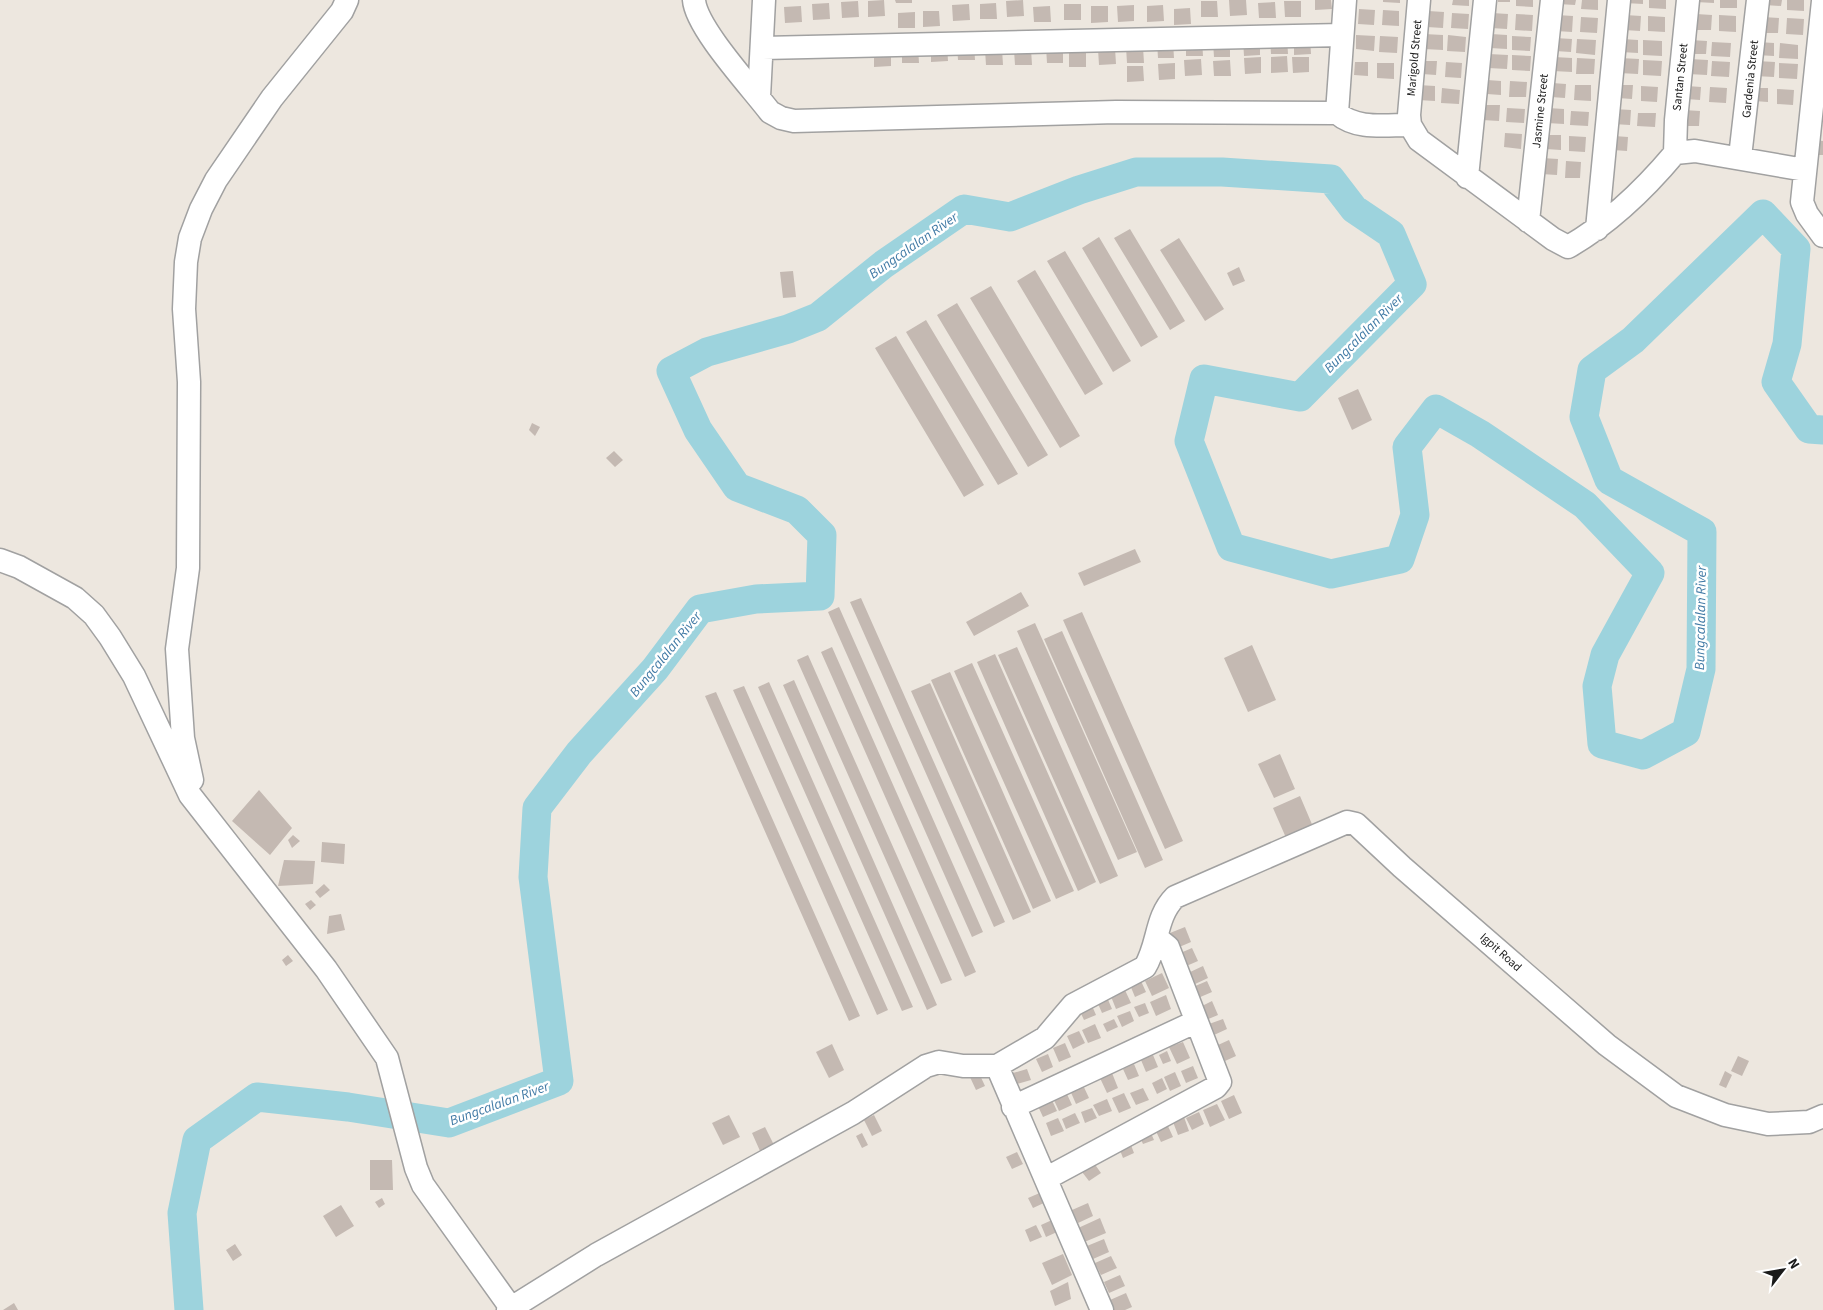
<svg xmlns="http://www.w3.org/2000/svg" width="1823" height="1310" font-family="'Source Sans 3',sans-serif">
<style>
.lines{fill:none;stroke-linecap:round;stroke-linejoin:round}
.river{stroke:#9dd3dd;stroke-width:29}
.building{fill:#c4b9b2}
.minor-casing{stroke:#a1a1a1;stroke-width:25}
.minor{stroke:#fff;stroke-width:22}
.labels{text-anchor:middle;stroke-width:5;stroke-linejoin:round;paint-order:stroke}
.street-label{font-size:12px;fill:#1a1a1a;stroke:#fff}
.water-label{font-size:14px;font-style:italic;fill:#417aa5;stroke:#fff}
</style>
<rect width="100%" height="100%" fill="#ede7df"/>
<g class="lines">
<path class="river" d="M189,1310L182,1213L197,1140L257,1097L348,1107L449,1123L559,1081L533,877L537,808L579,753L655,669L700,609L756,599L820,596L822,535L797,510L737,487L698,430L671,371L707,352L788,329L818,317L884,264L964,209L1010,217L1079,190L1136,172H1222L1331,179L1354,209L1391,234L1412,284L1300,397L1204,379L1189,441L1231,547L1331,574L1400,559L1415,515L1407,447L1436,409L1480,434L1585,505L1650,573L1605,655L1597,686L1602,744L1643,755L1686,732L1701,669L1702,532L1609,480L1584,417L1592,370L1633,340L1763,214L1796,249L1787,344L1776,382L1809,429L1823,430"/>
</g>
<path class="building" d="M884,0L885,16L868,17V1Z
M895,0H912V3H896Z
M1023,0L1024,16L1007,17L1006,1Z
M1229,0H1246L1247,15L1230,16Z
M1315,0H1331L1332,9L1315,10Z
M1383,0H1400V3L1383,2Z
M1453,0H1469V6L1452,5Z
M1498,0H1510V2H1498Z
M1516,0H1533V7L1516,6Z
M1558,0H1576L1575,5L1558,4Z
M1582,0H1598V10L1581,9Z
M1625,0H1643V4L1625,3Z
M1649,0H1666V9L1649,8Z
M1697,0H1714V3L1696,2Z
M1720,0H1737V8H1720Z
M1764,0H1782L1781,6L1764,5Z
M1787,0H1804V11L1787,10Z
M858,1L859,17L842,18L841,2Z
M1201,1H1217L1218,17H1201Z
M1284,1H1301V17H1285Z
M1275,2L1276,18H1259L1258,3Z
M829,3L830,19L813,20L812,4Z
M996,3L997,19H980V4Z
M969,4L970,20L953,21L952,5Z
M1064,4H1081V20H1064Z
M1134,5V21L1118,22L1117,6Z
M1163,5L1164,21L1147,22V6Z
M801,6L802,22L785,23L784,7Z
M1050,6L1051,22H1034L1033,7Z
M1091,6H1108V22L1091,23Z
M1190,8L1191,24L1174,25V9Z
M1359,9L1375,10L1374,25L1358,24Z
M1383,10L1399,11V26L1382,25Z
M923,11H939L940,26L923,27Z
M1428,11L1444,12L1443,28L1427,27Z
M915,12V28H898V13Z
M1452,13L1469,14L1468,29L1451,28Z
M1492,13L1508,14L1507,29L1491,28Z
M1516,14L1533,15L1532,31L1515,30Z
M1696,14L1712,15L1711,30H1695Z
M1557,15L1573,16L1572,32L1556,31Z
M1625,15L1641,16L1640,31L1624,30Z
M1719,15L1736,16V32L1719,31Z
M1648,16L1665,17V32L1648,31Z
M1581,17L1598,18L1597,33L1580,32Z
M1763,17L1779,18L1778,33H1762Z
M1787,18L1804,19L1803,35L1786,34Z
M1424,34L1443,35V50L1424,49Z
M1491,34L1507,35V49L1490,48Z
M1356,35L1375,36L1374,51L1356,49Z
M1448,35L1466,37L1465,52L1447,51Z
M1380,36L1398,37L1397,53L1379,52Z
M1512,36L1531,37L1530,51L1512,50Z
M1270,38H1287L1288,54H1271Z
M1310,38L1311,54L1294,55V39Z
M1555,38L1572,39L1571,52L1555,51Z
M1260,39V55L1244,56L1243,40Z
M1577,39L1596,40L1595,55L1576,53Z
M1622,39L1638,40V53L1621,52Z
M1186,40H1202L1203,56H1186Z
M1643,40L1662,41V56L1643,55Z
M1690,40L1707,41L1706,54H1690Z
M1230,41V57H1214L1213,42Z
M1157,42H1173L1174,58H1158Z
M1712,42L1731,43L1730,57L1711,56Z
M1758,42L1774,43V56L1757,55Z
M1780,43L1798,45V59L1779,58Z
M974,44L975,60H958L957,45Z
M947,45L948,61L931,62V46Z
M902,47H918L919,63H902Z
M1046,47H1063V63H1047Z
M1126,47H1143L1144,63H1127Z
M1115,48L1116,64L1099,65L1098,49Z
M1002,49L1003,65H986L985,50Z
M1031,49L1032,65H1015L1014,50Z
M891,50V66L874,67V51Z
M1086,51V67H1069V52Z
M1489,54L1508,55L1507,69L1488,68Z
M1512,55L1531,56L1530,71L1512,70Z
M1287,56L1288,72L1271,73V57Z
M1261,57V73L1245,74L1244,58Z
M1292,57H1309V72L1293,73Z
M1554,57L1572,58V72L1553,71Z
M1577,58L1595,59L1594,74H1576Z
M1620,58L1639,59L1638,74L1619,73Z
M1201,59L1202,75L1185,76L1184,60Z
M1689,59L1708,60L1707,75L1688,74Z
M1230,60L1231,76H1214L1213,61Z
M1643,60L1662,61L1661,76L1643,75Z
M1423,61H1437L1436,75L1422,74Z
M1712,61L1730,62L1729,77L1711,76Z
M1756,61L1775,62L1774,77L1755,76Z
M1355,62H1368V76L1354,75Z
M1446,62L1462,63L1461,78L1445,77Z
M1175,63V79L1159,80L1158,64Z
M1377,63H1394V79L1377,78Z
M1779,63L1798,64L1797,79L1779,78Z
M1127,66H1143L1144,81L1127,82Z
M1487,80L1501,81V95L1487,94Z
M1510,81L1527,82L1526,97H1509Z
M1552,83L1566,84L1565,98L1551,97Z
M1418,85L1435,86V101L1418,100Z
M1575,85H1591V101L1574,100Z
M1618,85H1633L1632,99L1618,98Z
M1641,86L1658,87L1657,102L1641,101Z
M1687,86L1701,87L1700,100L1686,99Z
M1710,87L1727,88L1726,103L1709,102Z
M1442,88L1460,90L1459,104L1441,103Z
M1754,88H1768V102L1754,101Z
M1777,89L1794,90L1793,105L1777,104Z
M1483,105H1500L1499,121L1482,120Z
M1507,108L1525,109L1524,123L1506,122Z
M1548,108L1564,109V124L1547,123Z
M1614,109L1631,110L1630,125L1613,124Z
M1683,110L1700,111L1699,126H1682Z
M1571,111L1589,112L1588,126L1570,125Z
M1638,113H1656L1655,127L1637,126Z
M1505,133L1522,134L1521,149L1504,147Z
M1547,135H1561V150L1546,149Z
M1569,136L1586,137L1585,152L1569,151Z
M1614,136L1628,137L1627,151L1613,150Z
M1816,140L1823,141V155H1815Z
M1542,158L1558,159L1557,175L1541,174Z
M1566,161L1581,162L1580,178H1565Z
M1130,229L1185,321L1170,330L1114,238Z
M1099,237L1158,337L1141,347L1082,248Z
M1179,238L1224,309L1205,321L1160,250Z
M1065,251L1131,361L1113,372L1047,261Z
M1239,267L1245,281L1233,286L1227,273Z
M1035,270L1103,384L1085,395L1017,281Z
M793,271L796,297L783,298L780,272Z
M991,286L1080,436L1060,448L970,298Z
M957,303L1048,455L1028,467L937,315Z
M926,320L1018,474L998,485L906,332Z
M896,336L984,485L964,497L875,348Z
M1358,389L1372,420L1352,430L1338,398Z
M532,423L540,427L535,436L529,430Z
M614,451L623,460L615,467L606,458Z
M1135,549L1141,562L1084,586L1078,573Z
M1021,592L1029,606L974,636L966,622Z
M861,598L1005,922L994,927L850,602Z
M839,607L983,932L972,937L828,612Z
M1082,612L1183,841L1165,849L1063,620Z
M1035,623L1137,852L1118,860L1017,631Z
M1062,631L1163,860L1145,868L1044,639Z
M1252,645L1276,700L1248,712L1224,658Z
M832,647L976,972L965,977L821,652Z
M1017,647L1118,876L1100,884L998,655Z
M995,654L1096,882L1078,891L977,662Z
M808,655L952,980L941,984L797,660Z
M972,663L1074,891L1056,899L954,671Z
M950,672L1051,901L1033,909L931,680Z
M794,680L937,1005L927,1010L783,685Z
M769,682L913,1007L902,1011L758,687Z
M930,683L1031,912L1013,920L911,691Z
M744,686L888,1010L877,1015L733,690Z
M716,692L860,1016L849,1021L705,696Z
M1280,754L1295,789L1274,798L1258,764Z
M259,790L292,828L270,855L232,821Z
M1300,796L1314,829L1287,840L1273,808Z
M293,835L300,841L292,848L288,840Z
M322,842L345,844L344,864L321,862Z
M284,860L315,861L313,884L278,886Z
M324,884L330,890L320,898L315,892Z
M311,900L316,905L310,910L305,904Z
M341,914L345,930L327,934L329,916Z
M1185,927L1191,942L1177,948L1170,933Z
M1192,948L1198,961L1184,967L1178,954Z
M288,955L293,961L286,966L282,960Z
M1203,966L1208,978L1193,985L1188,973Z
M1162,973L1169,988L1152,996L1145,981Z
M1141,981L1146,992L1135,997L1130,985Z
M1207,981L1212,992L1198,998L1193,987Z
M1124,988L1131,1003L1116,1009L1110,994Z
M1106,995L1112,1009L1102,1013L1096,999Z
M1166,995L1171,1009L1156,1016L1150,1002Z
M1090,1001L1096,1015L1084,1020L1078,1007Z
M1212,1001L1218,1015L1206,1020L1200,1007Z
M1145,1003L1149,1013L1139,1017L1134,1007Z
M1130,1011L1134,1021L1122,1027L1117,1016Z
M1114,1019L1118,1027L1107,1032L1103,1024Z
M1223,1019L1227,1029L1214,1035L1209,1024Z
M1095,1024L1101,1038L1088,1043L1082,1030Z
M1079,1031L1085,1043L1073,1049L1067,1036Z
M1229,1040L1236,1056L1225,1061L1218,1045Z
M1183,1042L1190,1058L1177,1064L1169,1047Z
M1065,1043L1071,1057L1059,1062L1053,1048Z
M832,1044L844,1070L829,1078L816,1052Z
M1167,1051L1171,1061L1163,1064L1159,1055Z
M1048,1054L1053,1067L1042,1072L1036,1059Z
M1153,1055L1158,1067L1146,1072L1141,1060Z
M1738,1056L1749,1061L1742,1076L1731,1071Z
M1134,1064L1139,1076L1128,1080L1123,1069Z
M1193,1066L1198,1078L1186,1083L1181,1071Z
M1027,1069L1031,1080L1017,1084L1013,1073Z
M978,1071L985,1086L976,1090L969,1075Z
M1725,1071L1732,1075L1726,1088L1719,1085Z
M1175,1072L1181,1086L1170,1091L1164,1077Z
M1112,1073L1118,1088L1107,1093L1100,1078Z
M1162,1078L1167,1089L1157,1094L1152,1083Z
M1082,1083L1089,1098L1076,1104L1069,1088Z
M1143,1088L1149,1100L1136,1105L1130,1093Z
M1066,1092L1072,1105L1059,1111L1053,1098Z
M1124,1093L1131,1108L1119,1113L1112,1098Z
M1234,1095L1242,1113L1229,1119L1221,1101Z
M1051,1098L1057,1111L1043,1117L1037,1104Z
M1107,1099L1112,1111L1099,1116L1093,1105Z
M1217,1104L1225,1120L1210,1127L1203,1110Z
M1092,1108L1097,1118L1085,1123L1081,1112Z
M1199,1112L1204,1124L1192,1130L1186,1118Z
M1075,1113L1080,1123L1066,1129L1062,1119Z
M729,1115L740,1137L723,1145L712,1123Z
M874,1115L882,1131L872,1136L864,1120Z
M1184,1117L1189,1131L1178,1135L1173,1122Z
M1058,1118L1064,1131L1051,1136L1046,1123Z
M1167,1124L1173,1137L1161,1142L1155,1129Z
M765,1127L774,1145L760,1151L752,1133Z
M1150,1131L1154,1140L1143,1144L1139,1135Z
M862,1133L868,1145L862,1148L856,1136Z
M1129,1140L1134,1153L1123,1158L1118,1145Z
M1017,1152L1023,1164L1012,1169L1006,1157Z
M1091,1159L1101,1173L1089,1181L1079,1168Z
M370,1160H392L393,1190H370Z
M1042,1192L1046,1202L1033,1208L1028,1198Z
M382,1198L385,1204L379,1208L375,1202Z
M1088,1203L1093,1216L1078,1223L1072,1210Z
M341,1205L354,1226L336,1237L323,1216Z
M1100,1218L1106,1233L1082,1243L1076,1229Z
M1052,1220L1057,1232L1046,1237L1041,1225Z
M1036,1225L1042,1237L1030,1242L1025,1230Z
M1104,1239L1109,1252L1093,1259L1087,1246Z
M235,1244L242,1255L233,1261L226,1250Z
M1063,1254L1072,1275L1052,1285L1042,1263Z
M1111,1256L1117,1268L1101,1275L1095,1263Z
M1120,1275L1125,1286L1109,1293L1104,1282Z
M1068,1282L1071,1299L1055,1306L1050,1291Z
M1126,1293L1132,1307L1125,1310H1114L1110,1300Z
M14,1303L18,1310H3Z"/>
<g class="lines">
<defs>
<path id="minor" d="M694,0C696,28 752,88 770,112L781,118L794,121L1116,112L1337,113C1357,130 1384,125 1410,125
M1419,0L1409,115L1410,125L1419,140L1553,239L1568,247C1610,223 1644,190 1675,153L1695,151L1805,170
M1823,1L1802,202L1807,214L1823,236
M763,48L1342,35
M759,97L764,0
M1337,113L1345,0
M1675,153L1676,120L1688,0
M1740,157L1758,0
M1467,177L1485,0
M1528,221L1552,0
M1597,229L1619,0
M0,560L19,567L75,598L94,615L110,637L134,676L190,795L326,969L387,1058L416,1168L423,1185L511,1308
M192,780L183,738L177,649L188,568L189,382L184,309L186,262L190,238L201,209L216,180L272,98L342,11L347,0
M997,1066L1102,1310
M1013,1107L1195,1022
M1047,1178L1216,1087L1220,1082L1168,947L1157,938
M508,1310L596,1255L853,1113L926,1066L939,1062L963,1066H997L1045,1038L1073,1005L1145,967C1159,944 1155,917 1175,897L1347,822L1356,824L1402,867L1607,1045L1676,1096L1725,1115L1768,1124L1809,1122L1823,1116"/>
</defs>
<use href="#minor" class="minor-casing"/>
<use href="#minor" class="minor"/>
</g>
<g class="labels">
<g class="street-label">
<text transform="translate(1414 58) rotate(-85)" y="4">Marigold Street</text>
<text transform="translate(1680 77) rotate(-84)" y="4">Santan Street</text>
<text transform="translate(1750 79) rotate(-84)" y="4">Gardenia Street</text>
<text transform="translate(1540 111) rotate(-84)" y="4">Jasmine Street</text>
<text transform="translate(1501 952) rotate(42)" y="4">Igpit Road</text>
</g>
<g class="water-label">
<text transform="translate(913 245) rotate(-35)" y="5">Bungcalalan River</text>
<text transform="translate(1363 333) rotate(-45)" y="5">Bungcalalan River</text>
<text transform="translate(1700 618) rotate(-89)" y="5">Bungcalalan River</text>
<text transform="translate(665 654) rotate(-51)" y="5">Bungcalalan River</text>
<text transform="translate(499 1103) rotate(-20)" y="5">Bungcalalan River</text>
</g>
</g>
<g transform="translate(1783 1270) rotate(59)" stroke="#ffffff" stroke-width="4" paint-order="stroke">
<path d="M0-4L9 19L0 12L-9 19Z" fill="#1a1a1a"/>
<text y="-8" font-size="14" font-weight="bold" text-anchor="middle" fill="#1a1a1a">N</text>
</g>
</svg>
